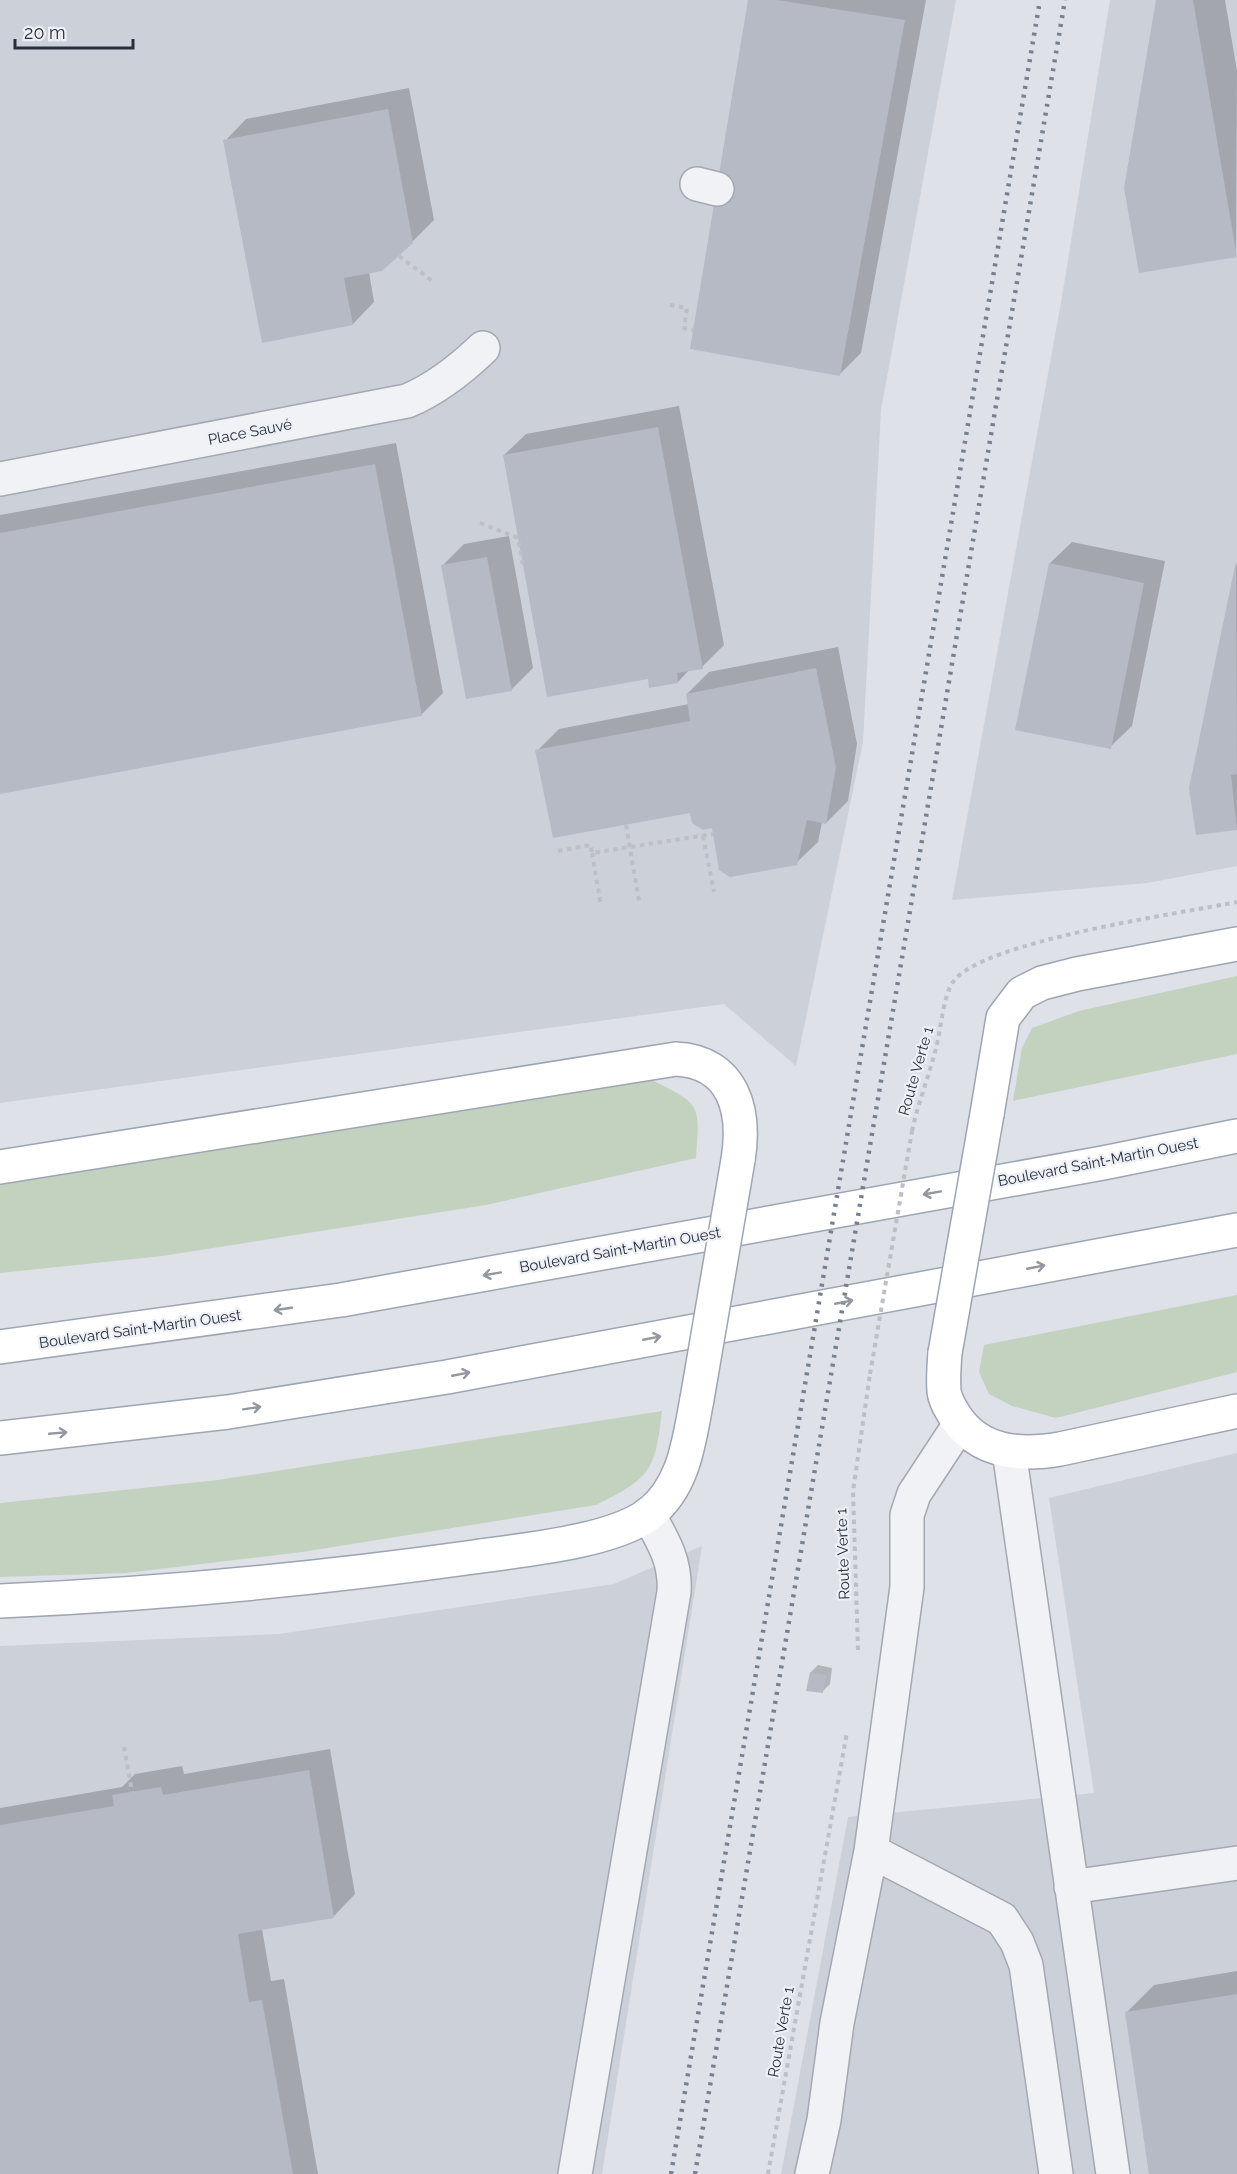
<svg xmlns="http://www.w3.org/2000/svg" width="1237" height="2174" font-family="Raleway,sans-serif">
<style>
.built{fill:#ccd0d9}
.green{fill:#c3d1bf}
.shadow{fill:#0003}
.building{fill:#b5bac4}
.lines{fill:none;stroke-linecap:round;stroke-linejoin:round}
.minor-casing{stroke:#a3a8b1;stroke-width:36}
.major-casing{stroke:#9da5b3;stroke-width:36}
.path{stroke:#bcbfc6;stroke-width:4;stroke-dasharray:4.5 4.5;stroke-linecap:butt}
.minor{stroke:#f0f2f6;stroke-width:33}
.major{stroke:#fff;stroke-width:33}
.rail{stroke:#778090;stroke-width:4.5;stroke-dasharray:3 6;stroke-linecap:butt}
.major-bridge-casing{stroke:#9da5b3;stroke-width:36;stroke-linecap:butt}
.path-bridge{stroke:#bcbfc6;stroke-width:4;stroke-dasharray:4.5 4.5;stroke-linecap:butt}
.major-bridge{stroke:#fff;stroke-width:33}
.oneway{stroke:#93979e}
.labels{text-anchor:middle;stroke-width:4.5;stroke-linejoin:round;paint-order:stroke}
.street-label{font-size:15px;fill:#272f3e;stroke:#edf0f5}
</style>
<rect width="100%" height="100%" fill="#dee1e7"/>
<path class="built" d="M0,0H956L881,410L863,742L796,1066L724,1004L0,1103Z
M1110,0H1237V866L1147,883L952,900L1062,297Z
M1237,1453V2174H781L848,1817L1094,1793L1049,1498Z
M702,1546L602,2174H0V1646L279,1634L614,1584Z"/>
<path class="green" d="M1237,976V1054L1013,1101L1022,1048L1032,1028L1079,1011Z
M652,1080C701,1105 700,1103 696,1158L486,1205L162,1256L0,1273V1182Z
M1237,1295V1372L1056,1418L1012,1406L989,1394L979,1372L984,1345Z
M662,1411C655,1471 651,1478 596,1505L302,1552L126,1573L0,1577V1503L218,1480Z"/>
<path class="shadow" d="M750,0H926L861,353L840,374Z
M1158,0H1225L1237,71L1236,255Z
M409,88L434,220L412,242L369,272L374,302L353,324L225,141L246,119Z
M679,406L724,645L702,667L690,669L678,682L649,678L504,455L526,434Z
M396,443L443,693L421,715L0,792V515Z
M509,536L533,668L511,690L443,565L464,544Z
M1072,542L1165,561L1132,726L1110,747L1050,563Z
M1237,563V828L1197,833L1191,788Z
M838,647L857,744L848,801L826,823L822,822L818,842L796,863L713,827L691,811L537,751L559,729L689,704L687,694L709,672Z
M818,1665L832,1668L830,1684L822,1692L811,1672Z
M330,1749L355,1894L334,1916L262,1929L271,1981L284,1979L318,2174H0V1808L122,1787L135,1774L182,1766L184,1774Z
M1237,1971V2174H1151L1126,2013L1154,1985Z"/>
<path class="building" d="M748,0H777L905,20L840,376L690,349Z
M1156,0H1193L1237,257L1139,273L1124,188Z
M388,109L413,243L382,271L344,278L353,325L262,343L223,140Z
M658,427L703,669L677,673L678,683L649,688L648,679L547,697L503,455Z
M375,464L422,716L0,794V533Z
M487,557L512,691L466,699L441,565Z
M1236,561L1237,774L1231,775L1237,830L1196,835L1189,788Z
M1049,563L1144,583L1111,749L1015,730Z
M816,668L836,767L826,824L807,820L797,865L730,877L719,870L712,828L703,830L692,823L690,813L553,838L535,750L690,721L686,694Z
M810,1672L826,1675L823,1693L806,1691Z
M309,1770L334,1918L238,1934L249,2002L262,2000L293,2174H0V1825L114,1806L112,1795L161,1787L163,1795Z
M1237,1994V2174H1149L1125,2012Z"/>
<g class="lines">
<defs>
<path id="minor" d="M697,184L717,189
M0,479L407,401C436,389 460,370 483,348
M1009,1451L1113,2174
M871,1851L1002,1919L1017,1942L1026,1965L1056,2174
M1071,1887L1237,1863
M575,2174L674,1592C676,1561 663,1541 648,1514
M812,2174L824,2120L837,2023L871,1851L907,1587V1515L914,1494L960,1424"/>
<path id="major" d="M987,1114L1003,1018L1022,993L1042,983L1077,974L1237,944
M0,1167L676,1059C734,1062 746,1111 738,1160
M0,1347L341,1300L1103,1163L1237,1136
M945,1353C944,1365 943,1378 944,1391C945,1400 950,1408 955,1416C979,1453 1020,1456 1060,1449L1237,1411
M0,1438L228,1412L447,1377L1237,1230
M0,1601C159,1594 316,1579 474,1557C522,1550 612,1542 649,1514C685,1486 689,1440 697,1399"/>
</defs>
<use href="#minor" class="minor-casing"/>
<use href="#major" class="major-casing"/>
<path class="path" d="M399,256L435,283
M670,305L687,308L684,328L693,330
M480,523L518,538L523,565
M626,825L639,901
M703,836L714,892
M558,851L591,845L592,853L713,834
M592,853L601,906
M912,1131C918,1103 929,1076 936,1048C941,1030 943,996 953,982C981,941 1183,913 1237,902
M858,1650L853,1491L870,1374
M124,1747L132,1792
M768,2174L847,1732"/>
<use href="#minor" class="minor"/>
<use href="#major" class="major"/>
<path class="rail" d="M671,2174L1040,0
M695,2174L1065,0"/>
<defs>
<path id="major-bridge" d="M945,1353L987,1114
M697,1399L738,1160"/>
</defs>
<use href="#major-bridge" class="major-bridge-casing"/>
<path class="path-bridge" d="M870,1374L912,1131"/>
<use href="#major-bridge" class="major-bridge"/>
</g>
<defs><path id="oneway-shaft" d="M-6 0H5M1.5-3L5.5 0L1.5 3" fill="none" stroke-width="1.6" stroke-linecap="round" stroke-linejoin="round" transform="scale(1.5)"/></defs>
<g class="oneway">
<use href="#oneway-shaft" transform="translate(932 1193) rotate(170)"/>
<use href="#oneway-shaft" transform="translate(1036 1267) rotate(-11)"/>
<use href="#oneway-shaft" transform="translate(492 1274) rotate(170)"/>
<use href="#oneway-shaft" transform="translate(844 1302) rotate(-11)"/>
<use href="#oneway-shaft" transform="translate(283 1309) rotate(172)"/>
<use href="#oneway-shaft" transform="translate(652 1338) rotate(-11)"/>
<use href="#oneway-shaft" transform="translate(461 1374) rotate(-11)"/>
<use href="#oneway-shaft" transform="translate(252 1408) rotate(-9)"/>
<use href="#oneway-shaft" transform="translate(58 1433) rotate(-5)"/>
</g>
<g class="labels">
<g class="street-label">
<text transform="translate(250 432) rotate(-11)" y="5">Place Sauvé</text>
<text transform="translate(916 1071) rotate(-74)" y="5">Route Verte 1</text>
<text transform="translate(1098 1162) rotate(-11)" y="5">Boulevard Saint-Martin Ouest</text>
<text transform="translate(620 1250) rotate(-10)" y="5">Boulevard Saint-Martin Ouest</text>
<text transform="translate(140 1329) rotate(-8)" y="5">Boulevard Saint-Martin Ouest</text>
<text transform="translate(843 1554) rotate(-92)" y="5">Route Verte 1</text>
<text transform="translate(781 2032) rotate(-80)" y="5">Route Verte 1</text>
</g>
</g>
<path d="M15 39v9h118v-9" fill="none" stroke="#272f3e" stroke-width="3"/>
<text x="24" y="39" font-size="18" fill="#272f3e" stroke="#edf0f5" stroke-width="4.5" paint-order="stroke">20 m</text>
</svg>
